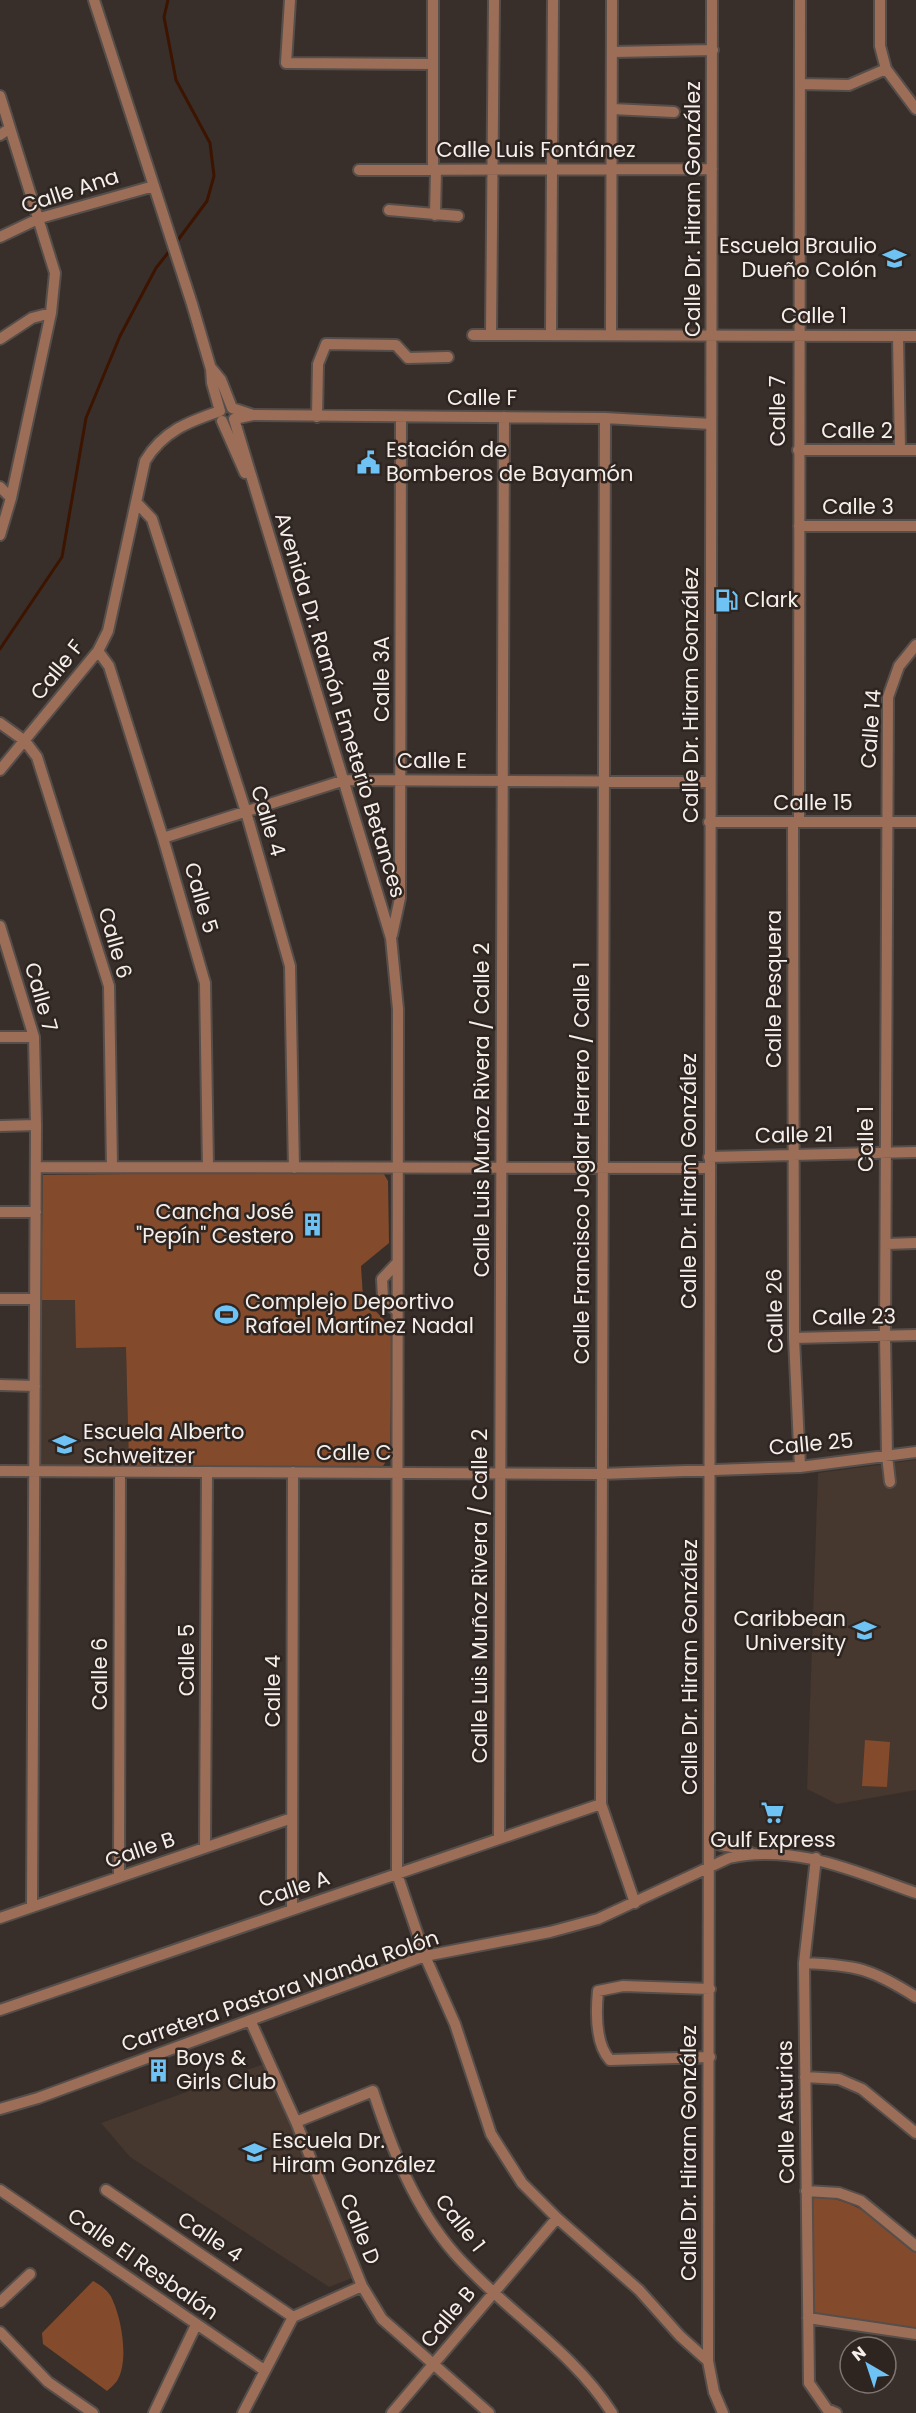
<svg xmlns="http://www.w3.org/2000/svg" width="916" height="2413" font-family="Poppins,sans-serif">
<style>
.built{fill:#46372f}
.green{fill:#834b2c}
.lines{fill:none;stroke-linecap:round;stroke-linejoin:round}
.stream{stroke:#3d1400;stroke-width:3}
.minor-casing{stroke:#564e4a;stroke-width:14}
.minor{stroke:#9c6e57;stroke-width:10}
.labels{text-anchor:middle;stroke-width:5;stroke-linejoin:round;paint-order:stroke}
.street-label{font-size:21px;fill:#f5efec;stroke:#2e2521}
.poi-label{font-size:21px;fill:#f5efec;stroke:#2e2521;text-anchor:start}
</style>
<rect width="100%" height="100%" fill="#382f2b"/>
<path class="built" d="M41,1300H75L126,1347L129,1468L40,1465L38,1463Z
M916,1460V1790L837,1804L807,1789L818,1473Z
M272,2061L360,2275L329,2287L130,2157L101,2123Z"/>
<path class="green" d="M382,1171L388,1181L389,1243L361,1266L363,1298L392,1328L390,1455L383,1466L129,1468L126,1347L76,1348L75,1300H41L43,1175Z
M865,1740L890,1742L887,1787L862,1786Z
M814,2197C858,2197 884,2226 916,2251V2331L818,2316L813,2311L812,2202Z
M93,2281C102,2286 110,2292 113,2301C122,2321 129,2362 117,2381C114,2385 110,2388 107,2391L43,2344L42,2333Z"/>
<g class="lines">
<path class="stream" d="M168,0L164,17L176,80L210,143L214,176L207,201L175,244
M0,649L62,557L86,418L120,336L156,268L171,249"/>
<defs>
<path id="minor" d="M290,0L286,63L433,64
M433,0V170
M712,0L708,2361L714,2392L723,2413
M880,0V46L886,69L916,109
M613,52L713,50
M800,84L849,85L886,69
M0,96L55,273L51,313L11,498L0,535
M612,109L674,112
M0,135L10,128
M359,170L712,169
M389,210L458,216
M435,215L436,170
M0,237L40,218L154,186
M473,335L916,336
M491,335L494,0
M551,335L553,0
M611,335L612,0
M898,336L900,450
M0,339L32,318L51,313
M212,369L221,380L232,408L253,415L605,418L711,424
M253,415L234,419L391,938L398,1009L397,1874L425,1956L455,2024L491,2134L522,2183L557,2218L639,2290L680,2336L708,2361
M317,417L318,364L326,344L396,345L408,358L448,357
M605,418L601,1804L635,1903
M222,421L245,473
M798,450H916
M0,487L11,498
M136,502L152,519L246,812L290,966L294,1168
M799,526H916
M98,651L109,666L163,838L205,983L208,1167
M0,723L25,741L37,757L109,986L112,1167
M0,770L98,651L108,631L145,461C163,431 188,422 220,411L212,383L211,369L192,304L94,0
M709,822H916
M793,822L794,1338L800,1467
M799,822L800,0
M163,838L345,780L709,782
M0,926L34,1037L36,1125L32,1907
M392,935L400,898L401,418
M0,1037H34
M0,1126L36,1125
M709,1157L916,1152
M36,1167L708,1168
M0,1212H36
M886,1244L916,1243
M0,1299H35
M397,1311L383,1298L382,1279L397,1263
M794,1338L916,1335
M0,1385L35,1386
M0,1471L600,1474L800,1467L916,1452
M890,1482L887,1456L885,1336L888,697L899,666L916,645
M499,1839L504,417
M710,1839C722,1850 738,1844 751,1853
M205,1848L207,1472
M816,1858L804,1963L809,2383L827,2409L836,2413
M119,1877L120,1472
M292,1910L293,1472
M0,1918L292,1818
M804,1963C857,1965 872,1969 916,1997
M0,2010L601,1804
M250,2020L296,2122L362,2286L382,2319L489,2413
M710,2057L610,2060C595,2044 596,2012 598,1991L623,1986L710,1989
M805,2077L839,2079L862,2089L916,2133
M0,2109L38,2098L425,1956L550,1932L598,1919L729,1858C794,1843 856,1872 916,1893
M296,2122L373,2091C392,2149 414,2207 455,2254C504,2310 572,2350 612,2413
M0,2190L264,2370
M106,2190L293,2317
M806,2191L839,2193L861,2201L916,2246
M0,2302L30,2274
M293,2317L362,2286
M808,2318L916,2334
M0,2332L48,2382L93,2413
M154,2413L196,2325
M243,2413L293,2317
M392,2413L557,2218"/>
</defs>
<use href="#minor" class="minor-casing"/>
<use href="#minor" class="minor"/>
</g>
<defs>
<symbol id="school-bare" viewBox="-9 -9 18 18"><path d="M0-5L7-2L0 1L-7-2ZM-4 1L0 2.5L4 1V4Q0 6-4 4Z" fill="#6fc2f4" stroke="#2e2521" stroke-width="2.5" paint-order="stroke"/></symbol>
<symbol id="civic-bare" viewBox="-9 -9 18 18"><path d="M-.6-6.5H3V-4.5H.6V-3L4-1V1h2V6H-6V1h2V-1L-.6-3ZM-1.2 2.5V6h2.4V2.5Z" fill="#6fc2f4" stroke="#2e2521" stroke-width="2.5" paint-order="stroke"/></symbol>
<symbol id="fuel-bare" viewBox="-9 -9 18 18"><path d="M-5.5-6h7V0h2V4h1.3V-2.5L3-4.5l.8-.8L6-3V5H2.5V1h-1V6h-7ZM-4.2-4.7v3.2H.2V-4.7Z" fill="#6fc2f4" stroke="#2e2521" stroke-width="2.5" paint-order="stroke"/></symbol>
<symbol id="building-bare" viewBox="-9 -9 18 18"><path d="M-4-6H4V6H1V3H-1V6H-4ZM-2.5-4.3h1.7v1.8h-1.7ZM.8-4.3h1.7v1.8H.8ZM-2.5-1h1.7V.8h-1.7ZM.8-1h1.7V.8H.8Z" fill="#6fc2f4" stroke="#2e2521" stroke-width="2.5" paint-order="stroke"/></symbol>
<symbol id="stadium-bare" viewBox="-9 -9 18 18"><path d="M0-5a6.5 5 0 1 0 0 10a6.5 5 0 1 0 0-10ZM-3.5-1.8h7v3.6h-7Z" fill="#6fc2f4" stroke="#2e2521" stroke-width="2.5" paint-order="stroke"/></symbol>
<symbol id="university-bare" viewBox="-9 -9 18 18"><path d="M0-5L7-2L0 1L-7-2ZM-4 1L0 2.5L4 1V4Q0 6-4 4Z" fill="#6fc2f4" stroke="#2e2521" stroke-width="2.5" paint-order="stroke"/></symbol>
<symbol id="supermarket-bare" viewBox="-9 -9 18 18"><path d="M-6-5.5h2.5l.6 2H6L4.5 2H-2.5L-4.4-4H-6ZM-1.5 3.2a1.3 1.3 0 1 0 .1 0ZM3 3.2a1.3 1.3 0 1 0 .1 0Z" fill="#6fc2f4" stroke="#2e2521" stroke-width="2.5" paint-order="stroke"/></symbol>
</defs>
<g fill-rule="evenodd">
<use href="#school-bare" x="878" y="242" width="33" height="33"/>
<use href="#civic-bare" x="352" y="446" width="33" height="33"/>
<use href="#fuel-bare" x="710" y="584" width="33" height="33"/>
<use href="#building-bare" x="296" y="1208" width="33" height="33"/>
<use href="#stadium-bare" x="210" y="1298" width="33" height="33"/>
<use href="#school-bare" x="48" y="1428" width="33" height="33"/>
<use href="#university-bare" x="848" y="1614" width="33" height="33"/>
<use href="#supermarket-bare" x="756" y="1796" width="33" height="33"/>
<use href="#building-bare" x="142" y="2054" width="33" height="33"/>
<use href="#school-bare" x="238" y="2136" width="33" height="33"/>
</g>
<g class="labels">
<g class="street-label">
<text x="536" y="157">Calle Luis Fontánez</text>
<text transform="translate(70 191) rotate(-18)" y="7">Calle Ana</text>
<text transform="translate(693 209) rotate(-90)" y="7">Calle Dr. Hiram González</text>
<text x="814" y="323">Calle 1</text>
<text x="482" y="405">Calle F</text>
<text transform="translate(778 411) rotate(-90)" y="7">Calle 7</text>
<text x="857" y="438">Calle 2</text>
<text x="858" y="514">Calle 3</text>
<text transform="translate(57 670) rotate(-51)" y="7">Calle F</text>
<text transform="translate(382 679) rotate(-90)" y="7">Calle 3A</text>
<text transform="translate(691 695) rotate(-90)" y="7">Calle Dr. Hiram González</text>
<text transform="translate(340 705) rotate(73)" y="7">Avenida Dr. Ramón Emeterio Betances</text>
<text transform="translate(871 729) rotate(-86)" y="7">Calle 14</text>
<text x="432" y="768">Calle E</text>
<text x="813" y="810">Calle 15</text>
<text transform="translate(268 821) rotate(73)" y="7">Calle 4</text>
<text transform="translate(201 898) rotate(74)" y="7">Calle 5</text>
<text transform="translate(115 943) rotate(74)" y="7">Calle 6</text>
<text transform="translate(774 989) rotate(-90)" y="7">Calle Pesquera</text>
<text transform="translate(41 997) rotate(74)" y="7">Calle 7</text>
<text transform="translate(482 1110) rotate(-90)" y="7">Calle Luis Muñoz Rivera / Calle 2</text>
<text transform="translate(794 1135) rotate(-1)" y="7">Calle 21</text>
<text transform="translate(866 1139) rotate(-90)" y="7">Calle 1</text>
<text transform="translate(582 1163) rotate(-90)" y="7">Calle Francisco Joglar Herrero / Calle 1</text>
<text transform="translate(689 1181) rotate(-90)" y="7">Calle Dr. Hiram González</text>
<text transform="translate(775 1311) rotate(-91)" y="7">Calle 26</text>
<text transform="translate(854 1317) rotate(-1)" y="7">Calle 23</text>
<text transform="translate(811 1444) rotate(-5)" y="7">Calle 25</text>
<text x="354" y="1460">Calle C</text>
<text transform="translate(480 1596) rotate(-90)" y="7">Calle Luis Muñoz Rivera / Calle 2</text>
<text transform="translate(187 1660) rotate(-90)" y="7">Calle 5</text>
<text transform="translate(690 1667) rotate(-90)" y="7">Calle Dr. Hiram González</text>
<text transform="translate(100 1674) rotate(-90)" y="7">Calle 6</text>
<text transform="translate(273 1691) rotate(-90)" y="7">Calle 4</text>
<text transform="translate(140 1850) rotate(-19)" y="7">Calle B</text>
<text transform="translate(294 1889) rotate(-19)" y="7">Calle A</text>
<text transform="translate(280 1991) rotate(-19)" y="7">Carretera Pastora Wanda Rolón</text>
<text transform="translate(786 2112) rotate(-91)" y="7">Calle Asturias</text>
<text transform="translate(689 2153) rotate(-90)" y="7">Calle Dr. Hiram González</text>
<text transform="translate(460 2223) rotate(52)" y="7">Calle 1</text>
<text transform="translate(360 2229) rotate(68)" y="7">Calle D</text>
<text transform="translate(210 2237) rotate(34)" y="7">Calle 4</text>
<text transform="translate(143 2264) rotate(35)" y="7">Calle El Resbalón</text>
<text transform="translate(448 2317) rotate(-50)" y="7">Calle B</text>
</g>
<g class="poi-label">
<text x="877" y="253" text-anchor="end">Escuela Braulio<tspan x="877" dy="24">Dueño Colón</tspan></text>
<text x="386" y="457">Estación de<tspan x="386" dy="24">Bomberos de Bayamón</tspan></text>
<text x="744" y="607">Clark</text>
<text x="294" y="1219" text-anchor="end">Cancha José<tspan x="294" dy="24">"Pepín" Cestero</tspan></text>
<text x="245" y="1309">Complejo Deportivo<tspan x="245" dy="24">Rafael Martínez Nadal</tspan></text>
<text x="83" y="1439">Escuela Alberto<tspan x="83" dy="24">Schweitzer</tspan></text>
<text x="846" y="1626" text-anchor="end">Caribbean<tspan x="846" dy="24">University</tspan></text>
<text x="773" y="1847" text-anchor="middle">Gulf Express</text>
<text x="176" y="2065">Boys &amp;<tspan x="176" dy="24">Girls Club</tspan></text>
<text x="272" y="2148">Escuela Dr.<tspan x="272" dy="24">Hiram González</tspan></text>
</g>
</g>
<g transform="translate(868 2365) rotate(321)"><circle r="28" fill="#2e2521" stroke="#7e7672" stroke-width="1.5"/>
<path d="M0-4.5L10 22L0 15L-10 22Z" fill="#6fc2f4"/>
<text y="-9" font-size="16" font-weight="bold" text-anchor="middle" fill="#f5efec">N</text>
</g>
</svg>
